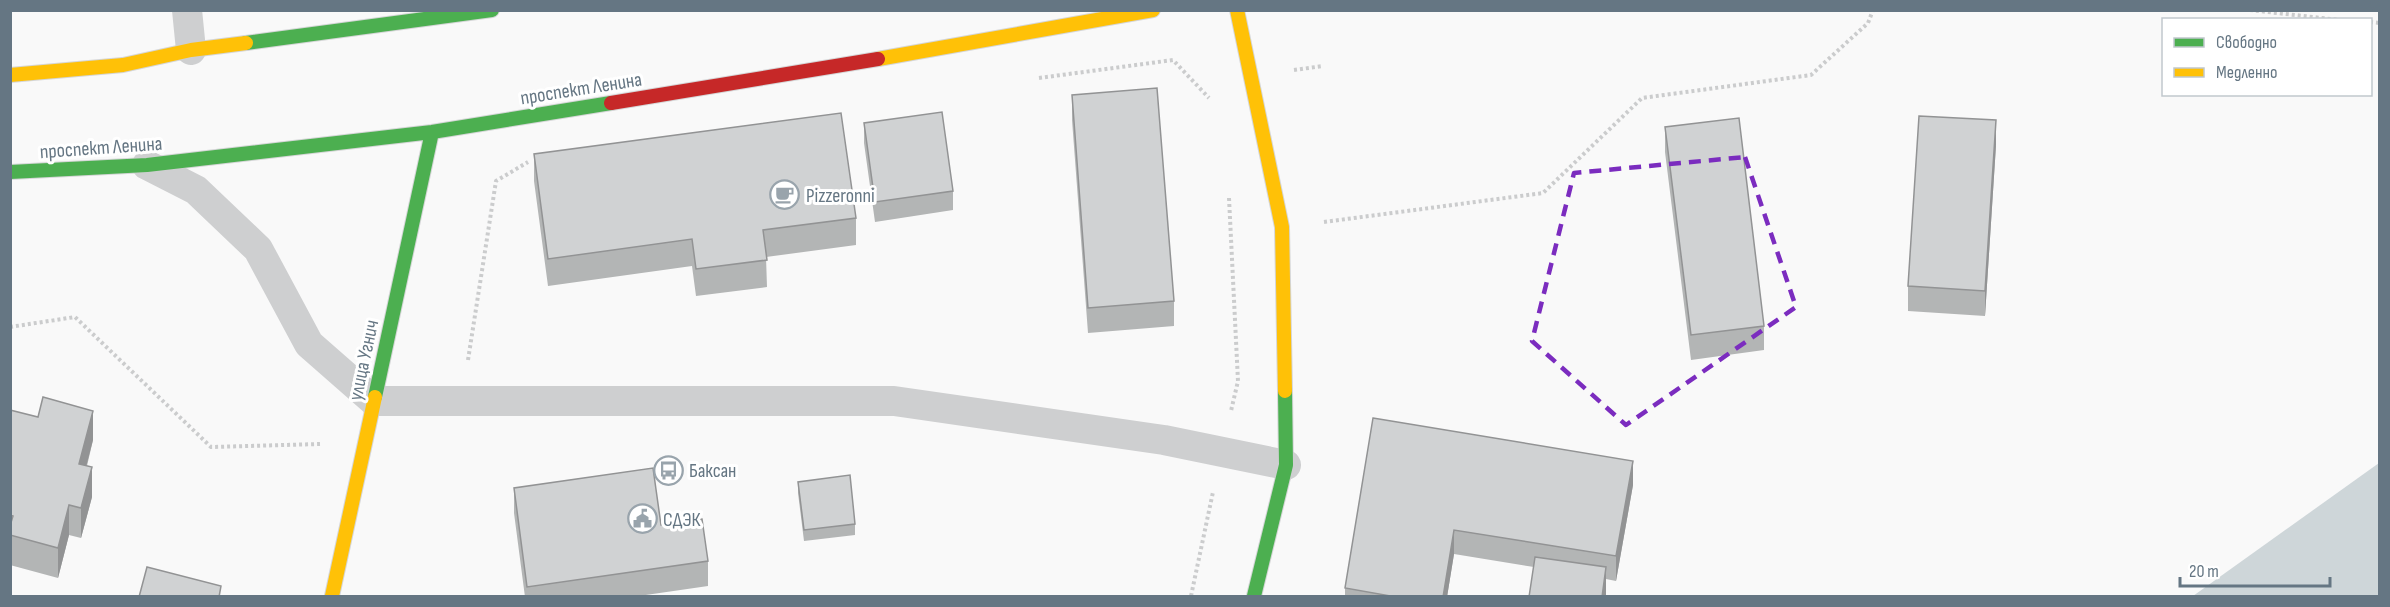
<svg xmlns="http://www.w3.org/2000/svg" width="2390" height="607" font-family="'Sofia Sans Condensed',sans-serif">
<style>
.water{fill:#ced6d9}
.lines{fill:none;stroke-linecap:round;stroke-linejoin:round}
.fast-casing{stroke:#d5d6d7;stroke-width:16}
.slow-casing{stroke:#d5d6d7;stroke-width:16}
.jam-casing{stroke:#d5d6d7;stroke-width:16}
.path{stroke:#cbcccd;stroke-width:4;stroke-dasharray:3 3;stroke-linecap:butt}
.lane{stroke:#cecfd0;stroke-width:30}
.fast{stroke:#4caf50;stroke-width:14}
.slow{stroke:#ffc107;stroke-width:14}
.jam{stroke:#c62828;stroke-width:14}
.wall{fill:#b3b5b5}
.shaded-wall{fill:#929394}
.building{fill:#d0d2d3;stroke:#929394;stroke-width:1.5}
.marked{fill:none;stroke:#7b2cbf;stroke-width:4.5;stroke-dasharray:12 8;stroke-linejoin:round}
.labels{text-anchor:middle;stroke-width:6;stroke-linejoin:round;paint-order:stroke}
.street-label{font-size:20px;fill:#657683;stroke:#fff}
.poi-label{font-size:20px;fill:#657683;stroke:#fff;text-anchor:start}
</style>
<rect width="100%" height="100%" fill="#f9f9f9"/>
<path class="water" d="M2379,463V596H2193Z"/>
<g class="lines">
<defs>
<path id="fast" d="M246,43L492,10
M10,172L147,165L432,132L611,103
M375,397L432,132
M1254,596L1286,465L1285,391"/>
<path id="slow" d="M1237,10L1282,227L1285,391
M878,59L1153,10
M10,75L123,65L191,50L246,43
M332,596L375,397"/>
<path id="jam" d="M611,103L878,59"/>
</defs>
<use href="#fast" class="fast-casing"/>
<use href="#slow" class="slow-casing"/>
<use href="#jam" class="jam-casing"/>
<path class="path" d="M2250,10L2340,20
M2370,22L2380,23
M1294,70L1323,66
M1039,78L1173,60L1209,98
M1229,198L1238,381L1231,411
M1324,222L1543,193L1642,98L1811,75L1868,23L1873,10
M10,327L75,317L211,447L320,444
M468,360L496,181L528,162
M1191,596L1213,492"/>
<path class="lane" d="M187,10L191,50
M147,165L196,190L258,249L309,344L374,401H894L1164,440L1286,465"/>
<use href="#fast" class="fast"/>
<use href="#slow" class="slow"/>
<use href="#jam" class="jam"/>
</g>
<path class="wall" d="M1072,95L1174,301V326L1088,333L1072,120Z
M864,123L953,191V210L875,222L864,143Z
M1665,127L1764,326V350L1691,360L1665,152Z
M1996,145L1985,316L1908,311V286Z
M534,154L856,218V245L766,257L767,287L696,296L692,266L548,286L534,181Z
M10,410L93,440L87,466L92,497L81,538L69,535L58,578L10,565Z
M1373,418L1633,485L1616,581L1606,579V597H1529L1534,567L1454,554L1447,597H1345V588Z
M798,482L855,524V535L804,541L798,493Z
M514,488L661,525L708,561V586L632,597H525L514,513Z"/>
<path class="shaded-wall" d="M1996,120V145L1985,316V291Z
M93,411V440L79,494V464Z
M1633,461V485L1616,581V556Z
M92,467V497L81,538V508Z
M69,505V535L58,578V548Z
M1454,530V554L1447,597H1443Z
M1606,567V597H1602Z"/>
<path class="building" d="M1157,88L1174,301L1088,308L1072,95Z
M942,112L953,191L875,202L864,123Z
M841,113L856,218L763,230L767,260L696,269L692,239L548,259L534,154Z
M1919,116L1996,120L1985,291L1908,286Z
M1739,118L1764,326L1691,335L1665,127Z
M43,397L93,411L79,464L92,467L81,508L69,505L58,548L10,535V526L13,516L10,515V410L38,417Z
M1373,418L1633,461L1616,556L1454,530L1443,597H1396L1345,588Z
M653,468L661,525L702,519L708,561L527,587L514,488Z
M850,475L855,524L804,530L798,482Z
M1535,557L1606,567L1602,597H1529Z
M147,567L221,586L219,597H139Z"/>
<path class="marked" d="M1745,157L1796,307L1626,425L1532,341L1574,173Z"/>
<defs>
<symbol id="cafe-ring" viewBox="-11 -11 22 22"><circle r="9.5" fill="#fff" stroke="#99a4ac" stroke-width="1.5"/><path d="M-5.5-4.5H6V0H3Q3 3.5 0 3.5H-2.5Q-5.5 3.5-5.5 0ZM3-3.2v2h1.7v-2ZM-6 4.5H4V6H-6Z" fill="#99a4ac"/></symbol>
<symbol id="bus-ring" viewBox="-11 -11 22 22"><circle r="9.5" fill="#fff" stroke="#99a4ac" stroke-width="1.5"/><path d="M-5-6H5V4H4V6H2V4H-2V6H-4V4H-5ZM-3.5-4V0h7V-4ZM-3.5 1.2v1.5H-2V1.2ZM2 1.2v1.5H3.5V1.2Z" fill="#99a4ac"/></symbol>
<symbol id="civic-ring" viewBox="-11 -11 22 22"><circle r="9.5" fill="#fff" stroke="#99a4ac" stroke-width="1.5"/><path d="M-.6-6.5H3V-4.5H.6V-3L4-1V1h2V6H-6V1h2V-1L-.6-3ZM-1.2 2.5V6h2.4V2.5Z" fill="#99a4ac"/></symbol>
</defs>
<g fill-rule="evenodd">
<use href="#cafe-ring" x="768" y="178" width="33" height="33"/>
<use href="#bus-ring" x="652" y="454" width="33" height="33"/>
<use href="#civic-ring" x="626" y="502" width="33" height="33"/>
</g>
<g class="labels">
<g class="street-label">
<text transform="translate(581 88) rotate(-9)" y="7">проспект Ленина</text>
<text transform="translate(101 147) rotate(-4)" y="7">проспект Ленина</text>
<text transform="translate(363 360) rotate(-78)" y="7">улица Угнич</text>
</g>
<g class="poi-label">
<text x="806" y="202">Pizzeronni</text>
<text x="689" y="477">Баксан</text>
<text x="663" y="526">СДЭК</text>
</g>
</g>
<rect width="2390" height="607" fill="none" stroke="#657683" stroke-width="24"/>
<rect x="2162" y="18" width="210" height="78" fill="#ffffff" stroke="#c1c8cd" stroke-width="1.5"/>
<rect x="2174" y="38" width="30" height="9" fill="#4caf50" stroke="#c1c8cd" stroke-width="1.5"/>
<text x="2216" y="48" font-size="18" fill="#657683">Свободно</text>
<rect x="2174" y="68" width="30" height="9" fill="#ffc107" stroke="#c1c8cd" stroke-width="1.5"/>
<text x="2216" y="78" font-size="18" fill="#657683">Медленно</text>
<path d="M2180 577v9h150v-9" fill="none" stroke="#657683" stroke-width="3"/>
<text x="2189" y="577" font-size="18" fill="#657683" stroke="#ffffff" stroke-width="4.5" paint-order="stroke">20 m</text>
</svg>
